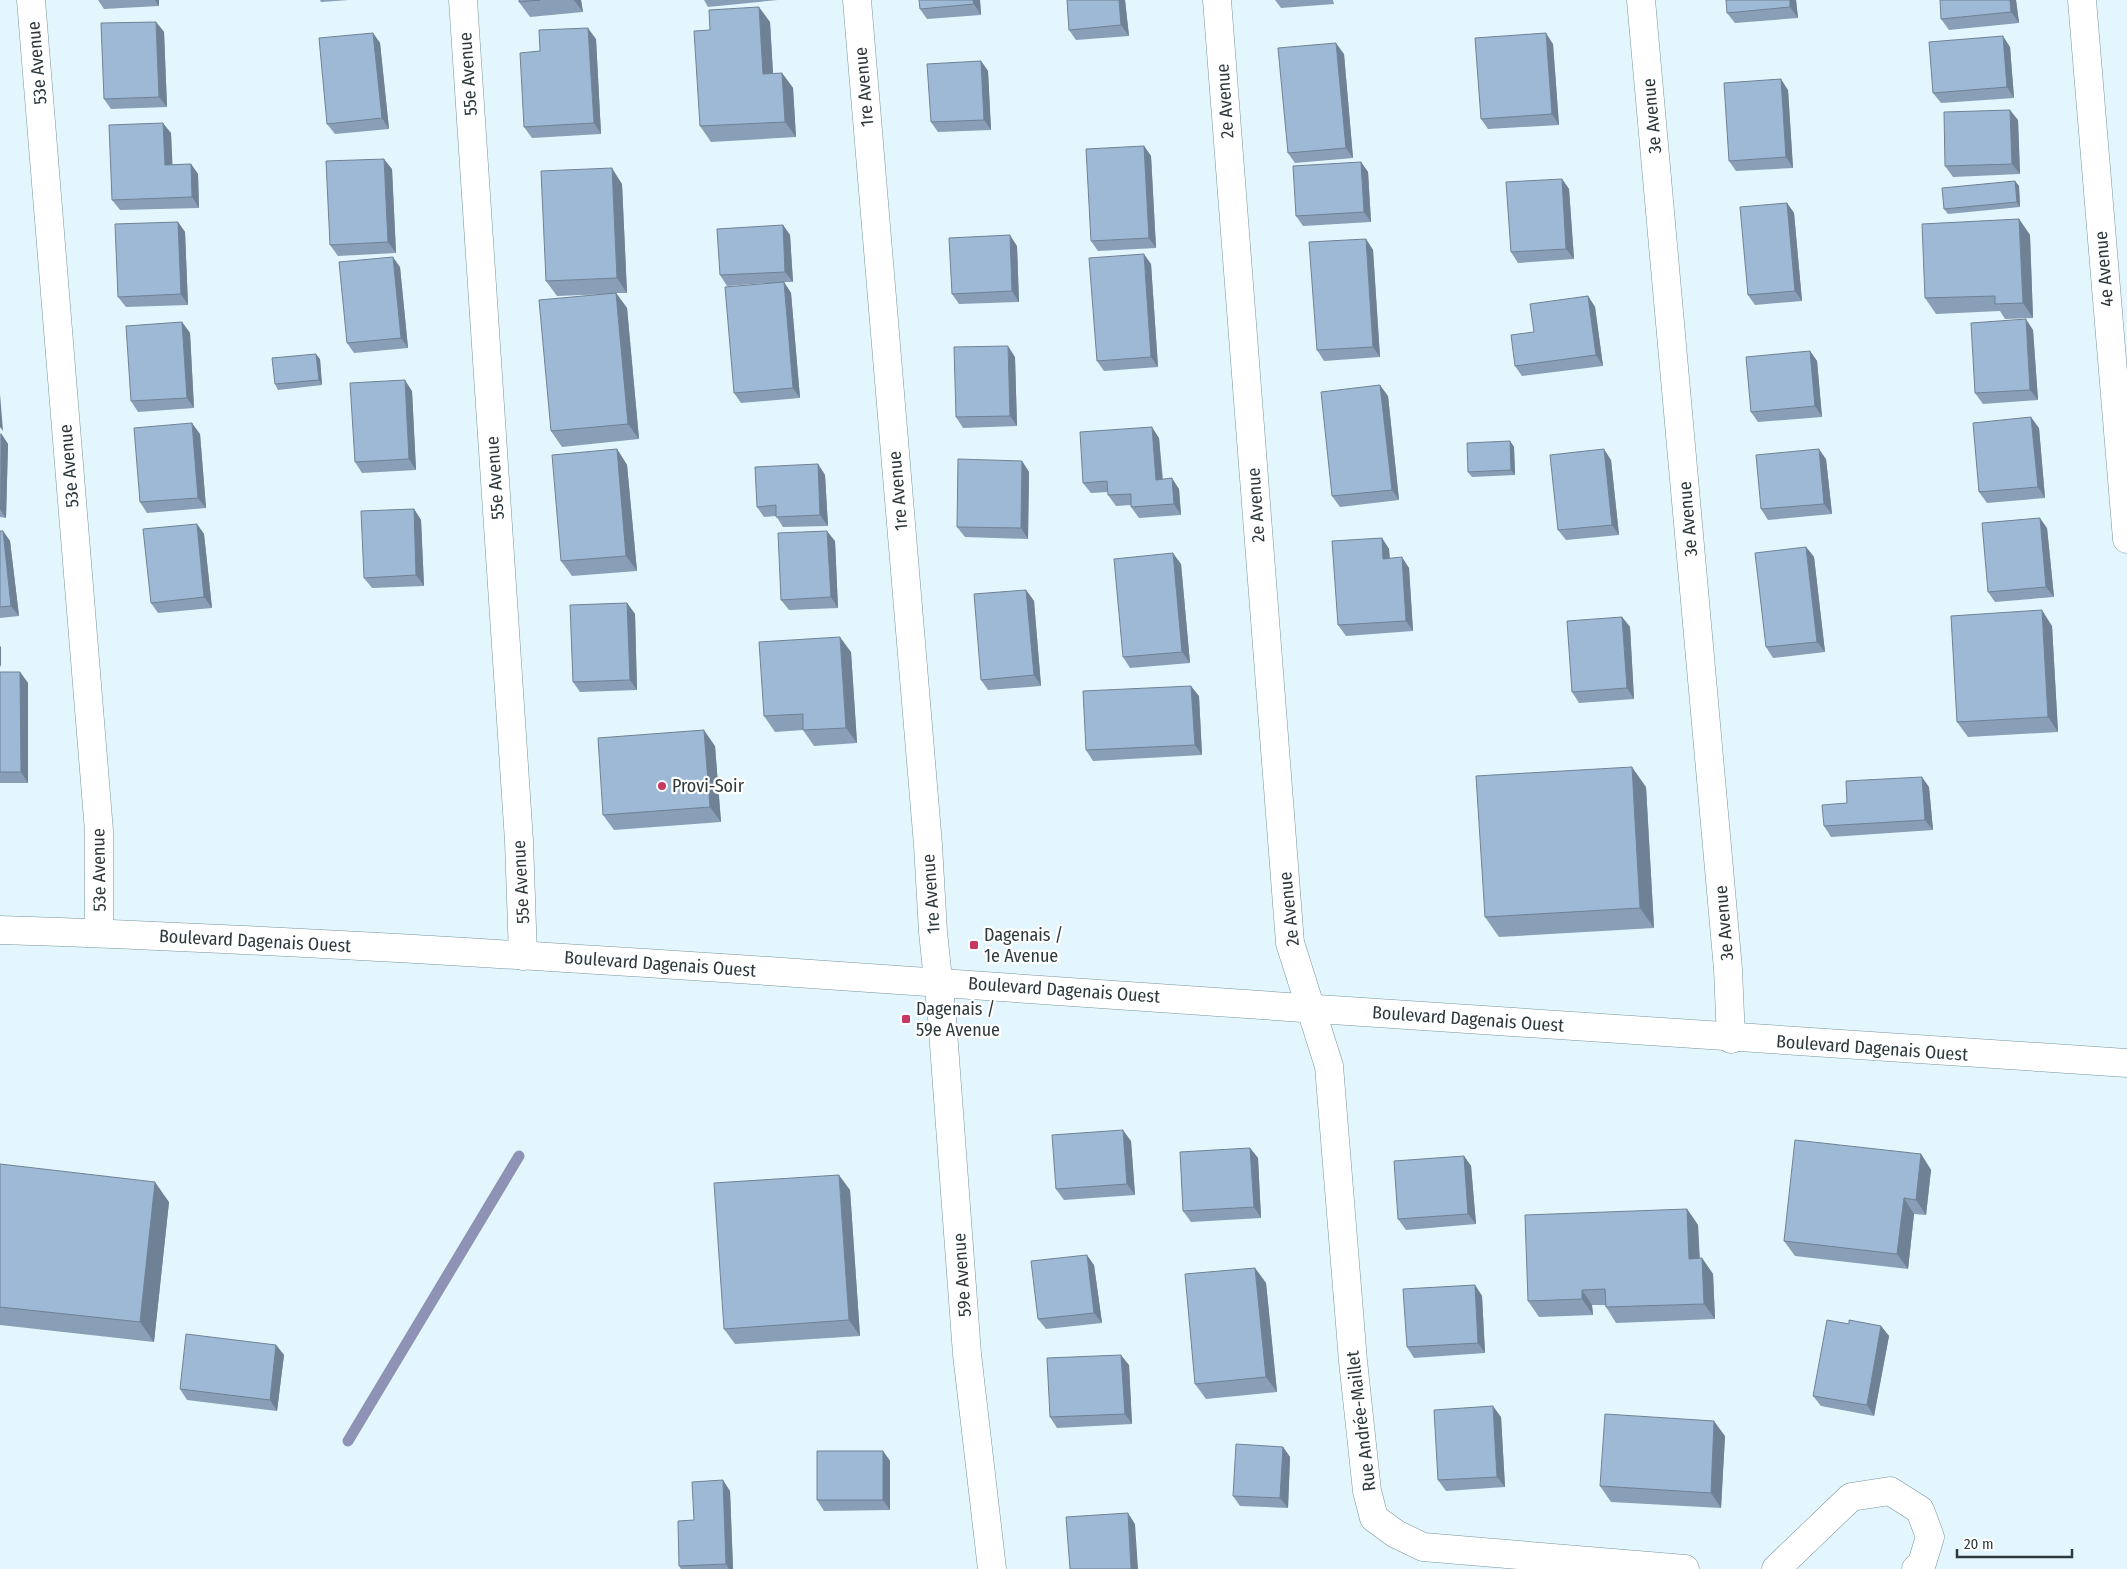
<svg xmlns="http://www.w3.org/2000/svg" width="2127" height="1569" viewBox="0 0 2127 1569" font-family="'Fira Sans Condensed',sans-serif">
<rect width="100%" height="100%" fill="#e4f6fd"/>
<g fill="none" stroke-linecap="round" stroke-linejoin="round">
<!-- stream -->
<path stroke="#8e92b4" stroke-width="11" d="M348 1441 519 1156"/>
<!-- minor casing -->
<g stroke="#77949e" stroke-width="29">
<path id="minor" d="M31 0 99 831V933
M463 0 519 841 523 956
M857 0 928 845 933 932 942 1018 967 1354 992 1569
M1217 0 1290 943 1329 1066 1353 1361 1367 1491 1374 1518 1396 1534 1423 1547 1685 1569
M1641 0 1728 969 1731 1039
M2082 0 2127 539
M1776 1569 1851 1497 1890 1491 1920 1510 1930 1537 1922 1563 1916 1569"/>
</g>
<!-- major casing -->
<g stroke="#77949e" stroke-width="29">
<path id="major" d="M0 930C246 938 492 953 738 969 1201 999 1664 1036 2127 1063"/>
</g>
<!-- minor -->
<use href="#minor" stroke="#fff" stroke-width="28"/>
<!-- major -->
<use href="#major" stroke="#fff" stroke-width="28"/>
</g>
<!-- wall -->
<path fill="#889fb7" d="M98 0H159V6L104 9Z
M320 0H349L321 2Z
M519 0H581L583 12 530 17 519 2Z
M704 0H778L708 7Z
M980 0 981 15 927 19 920 9Z
M1067 0H1125L1129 36 1076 40 1069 30Z
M1275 0H1333L1334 4 1281 8Z
M1726 0H1796L1798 18 1735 23 1727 13Z
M2016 0 2019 23 1949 30 1941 19Z
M156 22 164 32 167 107 111 109 104 99Z
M770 22 773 74 782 73 793 88 796 137 711 142 700 126 710 30Z
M373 33 380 43 389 129 335 134 327 124Z
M596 39 601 134 532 138 524 127 540 51Z
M1553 44 1559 125 1488 129 1481 119Z
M2010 47 2014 98 1941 103 1933 93Z
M1344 54 1353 158 1295 163 1288 153Z
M981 61 988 71 991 130 938 132 931 122Z
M1788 90 1793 168 1736 171 1729 161Z
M2018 120 2020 174 1953 177 1945 166Z
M171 133 172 165 191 164 198 174 199 208 120 210 112 200Z
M1144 146 1151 156 1156 248 1098 251 1091 241Z
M1361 162 1368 172 1371 222 1303 226 1296 216Z
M392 169 396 253 338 256 330 245Z
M1562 179 1569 189 1574 259 1518 263 1511 252Z
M2015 181 2019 186 2020 207 1948 214 1944 209Z
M622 184 627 293H616L627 308 639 439 562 447 551 431 609 294 557 296 546 281Z
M1787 203 1794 213 1802 301 1755 305 1748 295Z
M2019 219 2030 235 2033 318 2005 319 2000 311 1936 314 1925 298Z
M178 222 185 232 188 305 126 307 118 297Z
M783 225 790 235 793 282H784L791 293 800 398 741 403 734 393 766 283 727 286 720 275Z
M1366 239 1373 250 1380 357 1324 361 1317 350Z
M1017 246 1019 302 959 304 952 294Z
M1151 264 1158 367 1104 371 1097 361Z
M400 267 408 348 354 353 347 343Z
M1588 296 1595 307 1603 366 1522 376 1515 366 1534 332Z
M182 322 190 333 194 408 138 412 131 401Z
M2033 330 2038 400 1983 404 1975 393Z
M1810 351 1817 361 1822 417 1758 422 1751 412Z
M1015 357 1017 426 963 428 956 417Z
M320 359 322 385 278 390 275 384Z
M412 391 416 470 362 473 355 462Z
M1388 396 1399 500 1340 507 1332 496Z
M2039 428 2045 498 1987 503 1979 492Z
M0 433 8 444 6 518 0 517Z
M200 434 206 508 147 513 140 502Z
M1159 438 1163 479 1179 489 1181 515 1139 518 1131 507V505L1116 506 1108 495V492L1091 493 1083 483Z
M1510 441 1514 447 1515 475 1472 477 1468 472Z
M617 449 627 465 637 571 572 576 561 561Z
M1826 459 1832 514 1768 520 1761 509Z
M1611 460 1619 535 1566 540 1558 530Z
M1022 461 1029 472 1028 539 965 537 957 527Z
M818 464 825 475 828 526 783 527 776 516 764 517 757 507Z
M414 509 421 520 424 586 372 588 364 578Z
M197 524 204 534 212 608 158 613 151 603Z
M2047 528 2054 597 1995 602 1988 592Z
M0 531H3L10 541 19 616 0 618Z
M1382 538 1389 549 1390 558 1409 568 1413 631 1346 636 1338 625Z
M835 541 838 608 789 610 781 600Z
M1806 547 1814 557 1825 652 1773 658 1766 647Z
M1181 564 1190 663 1130 668 1123 657Z
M1026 590 1034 601 1041 686 988 690 981 680Z
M627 603 635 614 637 690 580 692 573 682Z
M1622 617 1630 627 1634 699 1579 703 1572 692Z
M2052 626 2058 732 1968 737 1957 722Z
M851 652 857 743 814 746 803 730 775 732 764 716Z
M0 672H20L28 683V783H0Z
M1199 696 1202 755 1093 761 1086 750Z
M715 746 721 822 614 830 603 815Z
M1646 787 1654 928 1499 937 1485 917Z
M1929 787 1933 830 1831 837 1824 826 1847 803Z
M1131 1141 1135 1195 1064 1200 1056 1189Z
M1250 1148 1258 1158 1261 1218 1191 1222 1183 1211Z
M1921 1154 1931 1170 1926 1215 1914 1214 1908 1269 1795 1256 1784 1241Z
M1464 1156 1471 1166 1476 1224 1406 1230 1398 1219Z
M0 1164 169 1202 154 1342 0 1325Z
M850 1190 860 1336 735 1344 724 1329Z
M1687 1209 1698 1225 1700 1259 1702 1258 1713 1274 1715 1319 1616 1323 1606 1307 1605 1305H1592L1593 1315 1539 1317 1528 1301Z
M1094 1265 1102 1323 1046 1329 1038 1319Z
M1255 1268 1266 1283 1277 1392 1206 1399 1195 1384Z
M1475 1285 1482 1296 1485 1353 1414 1358 1407 1347Z
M1849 1324 1881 1326 1889 1336 1874 1416 1821 1406 1813 1396Z
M276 1345 284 1355 277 1411 187 1400 180 1389Z
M1129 1365 1132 1424 1057 1428 1050 1417Z
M1501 1417 1505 1487 1446 1491 1438 1480Z
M1725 1436 1721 1508 1611 1502 1600 1486Z
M1283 1447 1290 1457 1288 1508 1240 1506 1233 1496Z
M883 1451 890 1461V1510L824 1511 817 1500Z
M730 1491 733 1569H681L679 1566 694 1520Z"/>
<!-- shaded-wall -->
<path fill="#6f8295" d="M155 0H159V6Z
M574 0H581L583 12Z
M973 0H980L981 15 974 4Z
M1119 0H1125L1129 36 1121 25Z
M1790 0H1796L1798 18 1790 7Z
M2010 0H2016L2019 23 2011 12Z
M759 7 770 22 774 90 763 74Z
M156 22 164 32 167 107 159 97Z
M588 28 596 39 601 134 594 123Z
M373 33 380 43 389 129 382 118Z
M1546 33 1553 44 1559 125 1552 114Z
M2003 36 2010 47 2014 98 2007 87Z
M1336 43 1344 54 1353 158 1346 148Z
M981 61 988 71 991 130 984 120Z
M782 73 793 88 796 137 785 122Z
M1781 79 1788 90 1793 168 1786 157Z
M2010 110 2018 120 2020 174 2012 164Z
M163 123 171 133 173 175 165 165Z
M1144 146 1151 156 1156 248 1149 238Z
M384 159 392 169 396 253 388 242Z
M1361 162 1368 172 1371 222 1364 212Z
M191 164 198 174 199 208 192 197Z
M612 168 622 184 627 293 617 278Z
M1562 179 1569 189 1574 259 1566 249Z
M2015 181 2019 186 2020 207 2017 202Z
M1787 203 1794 213 1802 301 1795 291Z
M2019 219 2030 235 2033 318 2023 303Z
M178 222 185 232 188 305 181 294Z
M783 225 790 235 793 282 785 272Z
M1010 235 1017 246 1019 302 1012 291Z
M1366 239 1373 250 1380 357 1373 347Z
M1144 254 1151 264 1158 367 1151 357Z
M393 257 400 267 408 348 401 338Z
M784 282 791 293 800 398 793 388Z
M616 293 627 308 639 439 628 424Z
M1588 296 1595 307 1603 366 1596 355Z
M2026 319 2033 330 2038 400 2030 390Z
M182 322 190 333 194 408 187 398Z
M1008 346 1015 357 1017 426 1010 416Z
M1810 351 1817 361 1822 417 1815 406Z
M316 354 320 359 322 385 319 380Z
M405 380 412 391 416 470 409 459Z
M1380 385 1388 396 1399 500 1392 490Z
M0 394 3 431 0 427Z
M2031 417 2039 428 2045 498 2038 487Z
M192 423 200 434 206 508 198 498Z
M1152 427 1159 438 1163 490 1156 480Z
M1 433 8 444 6 518 0 509Z
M1510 441 1514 447 1515 475 1511 470Z
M617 449 627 465 637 571 626 556Z
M1604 449 1611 460 1619 535 1612 525Z
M1819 449 1826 459 1832 514 1824 504Z
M1022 461 1029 472 1028 539 1021 528Z
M818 464 825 475 828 526 820 515Z
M1172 478 1179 489 1181 515 1174 504Z
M414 509 421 520 424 586 416 575Z
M2040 518 2047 528 2054 597 2046 587Z
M197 524 204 534 212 608 204 597Z
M3 531 10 541 19 616 11 606Z
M827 531 835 541 838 608 831 597Z
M1382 538 1389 549 1390 569 1383 559Z
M1806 547 1814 557 1825 652 1817 642Z
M1173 553 1181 564 1190 663 1182 652Z
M1402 557 1409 568 1413 631 1406 621Z
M1026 590 1034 601 1041 686 1034 675Z
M627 603 635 614 637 690 630 680Z
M2042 610 2052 626 2058 732 2048 717Z
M1622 617 1630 627 1634 699 1627 688Z
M840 637 851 652 857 743 846 728Z
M0 646 1 647V667L0 665Z
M20 672 28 683V783L21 772Z
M1191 686 1199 696 1202 755 1195 745Z
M704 730 715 746 721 822 710 807Z
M1632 767 1646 787 1654 928 1640 908Z
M1922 777 1929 787 1933 830 1925 820Z
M1123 1130 1131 1141 1135 1195 1127 1184Z
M1250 1148 1258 1158 1261 1218 1254 1207Z
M1921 1154 1931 1170 1926 1215 1916 1200Z
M1464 1156 1471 1166 1476 1224 1468 1214Z
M839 1175 850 1190 860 1336 849 1320Z
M155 1182 169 1202 154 1342 140 1322Z
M1904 1198 1914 1214 1908 1269 1897 1254Z
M1687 1209 1698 1225 1700 1274 1689 1259Z
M1087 1255 1094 1265 1102 1323 1094 1313Z
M1702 1258 1713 1274 1715 1319 1704 1304Z
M1255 1268 1266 1283 1277 1392 1266 1377Z
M1475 1285 1482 1296 1485 1353 1478 1343Z
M1582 1290 1592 1305 1593 1315 1582 1299Z
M1881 1326 1889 1336 1874 1416 1867 1405Z
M276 1345 284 1355 277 1411 270 1400Z
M1121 1355 1129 1365 1132 1424 1125 1414Z
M1493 1406 1501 1417 1505 1487 1497 1477Z
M1714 1421 1725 1436 1721 1508 1711 1493Z
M1283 1447 1290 1457 1288 1508 1280 1498Z
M883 1451 890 1461V1510L883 1500Z
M723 1480 730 1491 733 1569H729L726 1564Z
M1128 1513 1135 1524 1138 1569H1131Z"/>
<!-- building -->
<path fill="#9eb9d5" stroke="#6f8295" d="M519 0H540L519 2Z
M919 0H973L974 4 920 9Z
M1067 0H1119L1121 25 1069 30Z
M1726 0H1790V7L1727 13Z
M1940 0H2010L2011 12 1941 19Z
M759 7 763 74 782 73 785 122 700 126 694 31 710 30 709 10Z
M156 22 159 97 104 99 101 23Z
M588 28 594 123 524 127 520 53 540 51 539 30Z
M373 33 382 118 327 124 319 38Z
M1546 33 1552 114 1481 119 1475 38Z
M2003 36 2007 87 1933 93 1929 42Z
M1336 43 1346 148 1288 153 1278 48Z
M981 61 984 120 931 122 927 64Z
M1781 79 1786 157 1729 161 1724 83Z
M2010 110 2012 164 1945 166 1944 112Z
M163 123 165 165 191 164 192 197 112 200 109 125Z
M1144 146 1149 238 1091 241 1086 149Z
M384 159 388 242 330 245 326 161Z
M1361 162 1364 212 1296 216 1293 166Z
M612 168 617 278 546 281 541 171Z
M1562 179 1566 249 1511 252 1506 182Z
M2015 181 2017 202 1944 209 1942 188Z
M1787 203 1795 291 1748 295 1740 207Z
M2019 219 2023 303 1995 304V296L1925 298 1922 224Z
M178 222 181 294 118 297 115 224Z
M783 225 785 272 720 275 717 229Z
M1010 235 1012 291 952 294 949 238Z
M1366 239 1373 347 1317 350 1309 242Z
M1144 254 1151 357 1097 361 1089 258Z
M393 257 401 338 347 343 339 262Z
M784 282 793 388 734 393 725 287Z
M616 293 628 424 551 431 539 300Z
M1588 296 1596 355 1515 366 1511 335 1534 332 1530 304Z
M2026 319 2030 390 1975 393 1971 323Z
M182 322 187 398 131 401 126 326Z
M1008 346 1010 416 956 417 954 347Z
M1810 351 1815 406 1751 412 1746 357Z
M316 354 319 380 275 384 272 358Z
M405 380 409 459 355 462 350 383Z
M1380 385 1392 490 1332 496 1321 392Z
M2031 417 2038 487 1979 492 1973 423Z
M192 423 198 498 140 502 134 428Z
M1152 427 1156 480 1172 478 1174 504 1131 507V494L1108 495 1107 481 1083 483 1080 432Z
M1510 441 1511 470 1468 472 1467 443Z
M617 449 626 556 561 561 552 455Z
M1604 449 1612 525 1558 530 1550 455Z
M1819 449 1824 504 1761 509 1756 455Z
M958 459 1022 461 1021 528 957 527Z
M818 464 820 515 776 517V505L757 507 755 467Z
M414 509 416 575 364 578 361 511Z
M2040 518 2046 587 1988 592 1982 523Z
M197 524 204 597 151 603 143 529Z
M0 531H3L11 606 0 607Z
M827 531 831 597 781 600 778 533Z
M1382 538 1383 559 1402 557 1406 621 1338 625 1332 541Z
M1806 547 1817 642 1766 647 1755 553Z
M1173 553 1182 652 1123 657 1114 559Z
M1026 590 1034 675 981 680 974 594Z
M627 603 630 680 573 682 570 605Z
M2042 610 2048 717 1957 722 1951 616Z
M1622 617 1627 688 1572 692 1567 621Z
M840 637 846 728 803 730V714L764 716 759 642Z
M0 672H20L21 772H0Z
M1191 686 1195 745 1086 750 1083 691Z
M704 730 710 807 603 815 598 738Z
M1632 767 1640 908 1485 917 1476 776Z
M1922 777 1925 820 1824 826 1822 805 1847 803 1846 781Z
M1123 1130 1127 1184 1056 1189 1052 1135Z
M1795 1140 1921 1154 1916 1200 1904 1198 1897 1254 1784 1241Z
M1250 1148 1254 1207 1183 1211 1180 1152Z
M1464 1156 1468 1214 1398 1219 1394 1161Z
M0 1164 155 1182 140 1322 0 1307Z
M839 1175 849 1320 724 1329 714 1183Z
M1687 1209 1689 1259 1702 1258 1704 1304 1606 1307 1605 1289 1582 1290V1299L1528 1301 1525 1215Z
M1087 1255 1094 1313 1038 1319 1031 1261Z
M1255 1268 1266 1377 1195 1384 1185 1274Z
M1475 1285 1478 1343 1407 1347 1403 1289Z
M1827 1320 1849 1324V1320L1881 1326 1867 1405 1813 1396Z
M186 1334 276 1345 270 1400 180 1389Z
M1121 1355 1125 1414 1050 1417 1047 1358Z
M1493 1406 1497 1477 1438 1480 1434 1410Z
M1605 1414 1714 1421 1711 1493 1600 1486Z
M1236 1444 1283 1447 1280 1498 1233 1496Z
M817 1451H883V1500H817Z
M723 1480 726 1564 679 1566 678 1521 694 1520 692 1482Z
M1128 1513 1131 1569H1070L1066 1517Z"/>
<!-- markers -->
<g fill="#c73963" stroke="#fff" stroke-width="2">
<circle cx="662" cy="786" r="5"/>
<rect x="969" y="940" width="10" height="10" rx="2.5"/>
<rect x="901" y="1014" width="10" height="10" rx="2.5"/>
</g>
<g text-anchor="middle" stroke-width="4.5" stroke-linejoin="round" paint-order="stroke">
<!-- street labels -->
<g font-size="18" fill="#2d393d" stroke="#fff">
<text transform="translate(37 63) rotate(-95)" y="6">53e Avenue</text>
<text transform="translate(468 74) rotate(-94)" y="6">55e Avenue</text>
<text transform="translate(864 87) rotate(-95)" y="6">1re Avenue</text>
<text transform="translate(1225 101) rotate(-94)" y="6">2e Avenue</text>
<text transform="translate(1652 116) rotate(-95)" y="6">3e Avenue</text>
<text transform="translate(2104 269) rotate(-95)" y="6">4e Avenue</text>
<text transform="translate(69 466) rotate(-95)" y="6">53e Avenue</text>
<text transform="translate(495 478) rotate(-94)" y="6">55e Avenue</text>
<text transform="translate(898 491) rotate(-95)" y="6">1re Avenue</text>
<text transform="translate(1256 505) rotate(-94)" y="6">2e Avenue</text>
<text transform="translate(1688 519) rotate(-95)" y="6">3e Avenue</text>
<text transform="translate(99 870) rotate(-91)" y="6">53e Avenue</text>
<text transform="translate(521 882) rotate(-93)" y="6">55e Avenue</text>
<text transform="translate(931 894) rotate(-94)" y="6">1re Avenue</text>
<text transform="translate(1289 909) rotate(-96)" y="6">2e Avenue</text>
<text transform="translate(1724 923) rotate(-95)" y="6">3e Avenue</text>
<text transform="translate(255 941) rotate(3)" y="6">Boulevard Dagenais Ouest</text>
<text transform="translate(660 964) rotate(4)" y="6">Boulevard Dagenais Ouest</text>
<text transform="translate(1064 990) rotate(4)" y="6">Boulevard Dagenais Ouest</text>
<text transform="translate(1468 1019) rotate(4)" y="6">Boulevard Dagenais Ouest</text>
<text transform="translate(1872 1048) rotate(4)" y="6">Boulevard Dagenais Ouest</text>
<text transform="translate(962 1275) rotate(-94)" y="6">59e Avenue</text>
<text transform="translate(1361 1421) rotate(-97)" y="6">Rue Andrée-Maillet</text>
</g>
<!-- poi labels -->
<g font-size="18" fill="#2d393d" stroke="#fff" text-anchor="start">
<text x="672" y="792">Provi-Soir</text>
<text x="984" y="941">Dagenais /<tspan x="984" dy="21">1e Avenue</tspan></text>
<text x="916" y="1015">Dagenais /<tspan x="916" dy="21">59e Avenue</tspan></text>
</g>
</g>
<!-- scale -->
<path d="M1957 1549v8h115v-8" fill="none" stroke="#2d393d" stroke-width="2.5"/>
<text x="1964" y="1549" font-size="15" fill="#2d393d" stroke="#ffffff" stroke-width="4" paint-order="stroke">20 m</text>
</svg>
